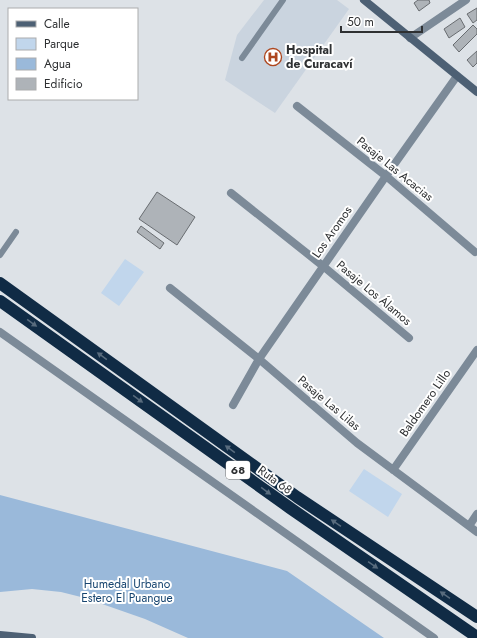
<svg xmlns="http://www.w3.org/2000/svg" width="477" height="638" viewBox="0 0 477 638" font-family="Jost,sans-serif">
<rect width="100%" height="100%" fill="#dde2e7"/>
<!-- built -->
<path fill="#cad4df" d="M264 0H337L349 9 275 113 225 80 237 35Z"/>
<!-- green -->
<path fill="#c1d6ec" d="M125 259 144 272 119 306 101 293Z
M364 469 402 494 388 517 349 491Z"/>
<!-- water -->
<path fill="#9ab9da" d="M0 495 287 571 384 638H188L145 619 85 598 61 592 32 589 0 592Z"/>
<!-- building -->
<path fill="#aeb3b8" stroke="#696d71" d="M418 0H429L430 3 419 11 414 3Z
M477 8V20L473 23 467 14Z
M460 18 465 27 449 38 444 29Z
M473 25 477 29V34L459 52 453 45Z
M477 51V63L473 67 467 60Z
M157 192 195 217 177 245 139 219Z
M141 226 164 243 160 249 137 232Z"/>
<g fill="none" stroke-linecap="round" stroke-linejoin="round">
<!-- lane -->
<path stroke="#7c8a98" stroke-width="6" d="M242 58 283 0
M0 255 16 232"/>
<!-- street -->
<path stroke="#7c8a98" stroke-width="8" d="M410 38 466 0
M297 106 386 176 475 252
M231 193 323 266 409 338
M170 288 259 359 357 443 477 532
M0 332 434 638
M233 405 259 359 386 176 457 76
M393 470 477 350
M469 526 477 514"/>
<!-- secondary -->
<path stroke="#4d6074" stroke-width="8" d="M364 0 477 92
M0 635 32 638"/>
<!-- highway -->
<path stroke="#102b45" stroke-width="12" d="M0 283 297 497 477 617
M0 301 290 508 477 637"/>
</g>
<!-- one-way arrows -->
<defs><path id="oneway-solid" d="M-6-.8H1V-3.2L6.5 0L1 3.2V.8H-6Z"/></defs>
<g fill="#586b7d">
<use href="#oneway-solid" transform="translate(32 323) rotate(36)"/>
<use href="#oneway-solid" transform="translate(102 356) rotate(-144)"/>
<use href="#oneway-solid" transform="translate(138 399) rotate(36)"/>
<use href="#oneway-solid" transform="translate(230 449) rotate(-144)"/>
<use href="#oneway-solid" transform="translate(266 491) rotate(36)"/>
<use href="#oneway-solid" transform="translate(336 523) rotate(-146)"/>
<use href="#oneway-solid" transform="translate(373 565) rotate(35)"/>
<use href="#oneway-solid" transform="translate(445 595) rotate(-146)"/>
</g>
<!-- icons -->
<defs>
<g id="hospital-ring" transform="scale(0.9)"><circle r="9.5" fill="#fff" stroke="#ae471f" stroke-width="1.5"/><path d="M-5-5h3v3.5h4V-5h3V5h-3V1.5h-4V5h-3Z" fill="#ae471f"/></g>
</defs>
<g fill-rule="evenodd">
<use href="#hospital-ring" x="273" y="57"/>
</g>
<g text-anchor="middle" stroke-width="4" stroke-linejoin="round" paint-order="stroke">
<!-- shield labels -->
<rect fill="#fff" stroke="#6d6e70" stroke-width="1" x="226" y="461" width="24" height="18" rx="3"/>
<g font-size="11" font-weight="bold" fill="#2e3032">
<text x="238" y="474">68</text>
</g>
<!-- poi labels -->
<g font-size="12" font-weight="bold" fill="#2e3032" stroke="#fff" text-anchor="start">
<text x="286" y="54">Hospital<tspan x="286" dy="14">de Curacaví</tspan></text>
</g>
<!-- street labels -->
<g font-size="12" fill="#2e3032" stroke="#fff">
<text transform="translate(395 169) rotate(39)" y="4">Pasaje Las Acacias</text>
<text transform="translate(332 232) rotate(-55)" y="4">Los Aromos</text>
<text transform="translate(374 293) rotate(40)" y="4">Pasaje Los Álamos</text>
<text transform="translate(329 403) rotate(40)" y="4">Pasaje Las Lilas</text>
<text transform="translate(425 403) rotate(-55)" y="4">Baldomero Lillo</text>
<text transform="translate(275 480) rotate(36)" y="4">Ruta 68</text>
</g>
<!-- park labels -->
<g font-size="12" fill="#174570" stroke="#fff">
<text x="127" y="588">Humedal Urbano<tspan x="127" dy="14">Estero El Puangue</tspan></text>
</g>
</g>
<!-- legend -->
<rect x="8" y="8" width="130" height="92" fill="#ffffff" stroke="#abacad"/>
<rect x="16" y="21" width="20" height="6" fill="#4d6074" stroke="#abacad"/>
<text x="44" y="28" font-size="12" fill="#2e3032">Calle</text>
<rect x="16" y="38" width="20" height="12" fill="#c1d6ec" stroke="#abacad"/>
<text x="44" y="48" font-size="12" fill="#2e3032">Parque</text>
<rect x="16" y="58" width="20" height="12" fill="#9ab9da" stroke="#abacad"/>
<text x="44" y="68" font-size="12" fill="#2e3032">Agua</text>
<rect x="16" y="78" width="20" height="12" fill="#aeb3b8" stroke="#abacad"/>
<text x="44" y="88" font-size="12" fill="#2e3032">Edificio</text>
<!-- scale -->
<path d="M341 26v6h81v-6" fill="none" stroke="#2e3032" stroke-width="2"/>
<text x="347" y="26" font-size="12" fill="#2e3032" stroke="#ffffff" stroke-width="3" paint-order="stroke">50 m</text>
</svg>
